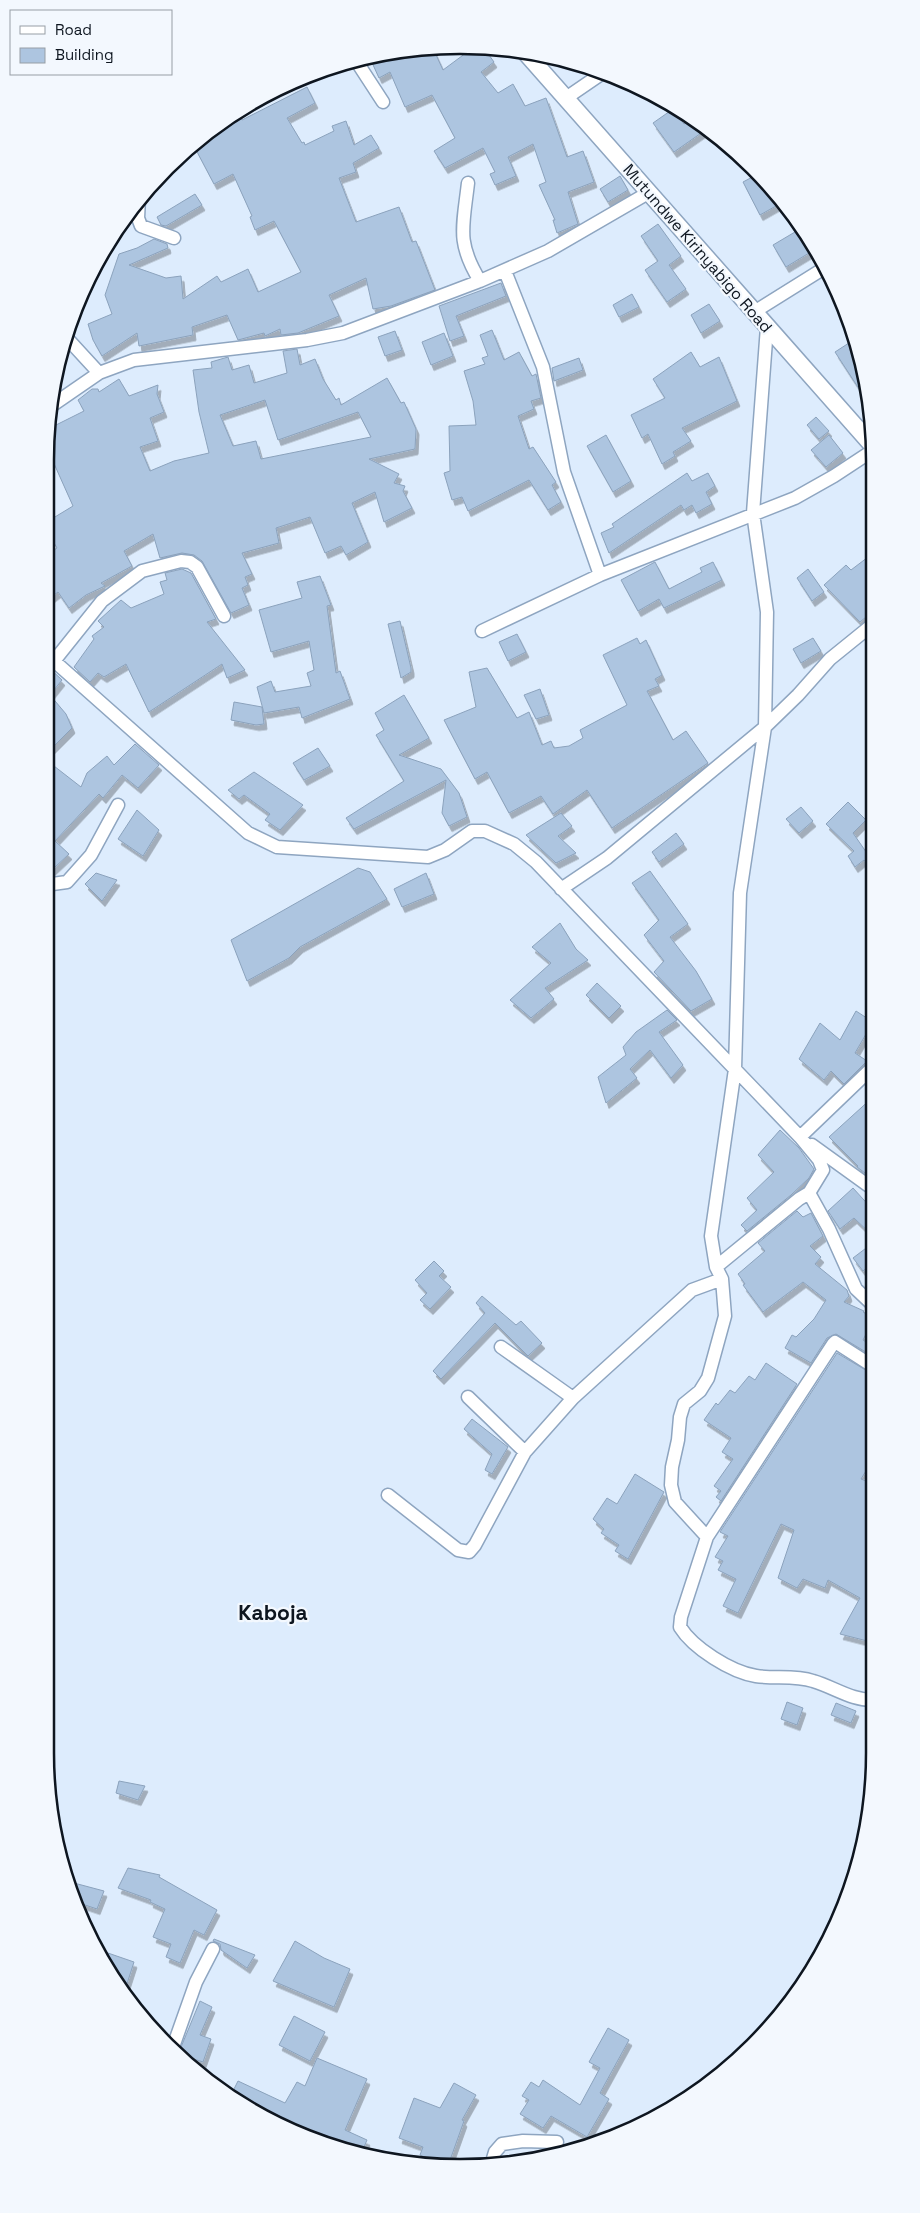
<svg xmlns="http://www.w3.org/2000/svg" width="920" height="2213" viewBox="0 0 920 2213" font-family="'Space Grotesk',sans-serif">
<defs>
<filter id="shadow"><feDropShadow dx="3" dy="5.5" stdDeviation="0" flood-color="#0004"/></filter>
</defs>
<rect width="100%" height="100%" fill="#ddecfd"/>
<!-- building -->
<path fill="#adc5e0" stroke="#8ba2bc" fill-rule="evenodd" filter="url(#shadow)" d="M432 46 443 70 474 47 484 48 494 62 481 72 498 93 513 84 525 106 546 98 567 157 583 151 594 182 568 192 578 224 557 233 553 220H555L539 185 546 182 533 144 508 157 516 176 495 185 490 174 495 172 483 148 445 168 434 151 455 138 432 95 405 107 390 72 379 78 369 56Z
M307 87 315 103 287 118 302 143 304 142 305 145 334 131 332 126 346 121 354 145 371 135 379 148 353 163 356 172 339 178 356 222 399 207 412 242 416 241 435 290 391 306 373 309 366 278 329 295 339 316 298 333 281 335 280 329 265 336 264 333 238 340 227 315 192 327 193 335 139 346 137 333 102 356 93 340 88 324 112 314 105 295 119 254 137 248 154 239 167 244 168 248 129 265 166 278 181 276 183 299 217 276 221 282 248 269 258 292 301 272 274 221 255 230 250 217 252 216 233 174 214 184 195 148 212 139 208 131 238 112 242 120Z
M673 109 684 124 694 118 707 129 674 152 653 123Z
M758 174 772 187 783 202 760 215 743 182Z
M620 176 628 190 608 202 600 189Z
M195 194 202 205 166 226 161 225 157 217Z
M658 224 681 256 669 265 686 289 667 302 645 270 658 261 641 236Z
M800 229 814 250 786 267 773 245Z
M501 283 506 296 456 316 464 336 450 341 439 306Z
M632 294 639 307 619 317 613 305Z
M709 304 720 321 701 333 691 315Z
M492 330 504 360 519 352 532 376 536 374 541 398 531 401 534 409 518 416 529 449 533 447 556 482 552 485 561 502 548 510 529 480 468 511 462 497 452 500 444 473 450 471 449 426 476 425 473 401 464 371 485 364 482 358 488 356 480 335Z
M395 331 402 350 385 356 378 337Z
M444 333 453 356 431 365 422 342Z
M852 341 869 396 865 398 835 352Z
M297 349 300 365 315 359 323 379 336 400 339 398 341 405 387 378 401 403 404 402 416 429 415 449 369 459 399 474 394 483 405 486 403 491 412 508 384 522 375 492 352 503 368 542 346 555 341 546 325 553 310 517 276 528 279 543 242 553 252 574 245 577 248 585 242 588 249 605 231 613 202 561 194 555 182 553 160 558 153 534 124 551 132 566 101 583 105 586 86 595 69 608 58 592 45 602V556L57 548 45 527V523L73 506 47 448 50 428 84 411 78 400 92 389H98L99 392 119 379 129 396 158 385 157 394 164 412 150 418 158 441 140 447 150 471 174 461 209 453 199 412 193 370 212 368 211 362 228 357 232 370 249 365 254 383 287 373 283 351ZM265 400 278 440 358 412 371 437 261 459 256 441 233 446 220 415Z
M691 352 700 367 719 357 737 401 682 428 691 441 673 452 675 456 662 464 648 434 642 438 631 415 665 398 653 379Z
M579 358 583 370 554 381 552 368Z
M816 417 829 431 819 439 807 425Z
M606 435 631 481 613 492 587 446Z
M829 435 843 453 826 467 811 450Z
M687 473 692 481 708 473 715 486 706 492 712 504 696 513 692 505 684 510 681 505 609 553 601 533 614 527 612 524Z
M872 554V612L860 622 824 585 846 565 851 570Z
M655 562 669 589 702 572 700 568 713 562 722 580 664 608 659 599 638 611 621 580Z
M182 569 191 573 216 619 207 622 245 670 227 678 222 664 149 712 126 664 104 677 98 673 90 682 74 667 94 639 92 636 104 627 98 621 121 600 131 608 164 594 160 582 167 580 165 573Z
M808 569 824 592 812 601 797 578Z
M320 576 331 605 327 606 336 673 340 671 350 699 302 718 299 707 264 713 257 687 271 681 275 692 311 686 307 673 314 670 309 641 271 652 259 610 302 598 297 582Z
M400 621 411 668V672L401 678 388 624Z
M517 634 526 652 508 661 499 642Z
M637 638 640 644 646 640 662 675 655 679 659 686 647 691 673 740 686 731 708 763 612 828 587 790 553 814 541 796 509 813 487 772 475 779 444 720 476 707 469 672 487 668 517 718 529 712 542 745 551 741 554 748 569 746 583 738 580 730 627 705 603 655Z
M813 638 821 651 801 663 793 649Z
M45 664 62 680 50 695 66 714 72 728 45 755Z
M540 689 549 715 536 719 524 695Z
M404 695 429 738 399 755 441 769 459 793 467 817 449 826 442 813 446 780 354 829 346 818 404 781 376 735 384 730 375 713Z
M234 702 262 707 264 724 256 725 231 720Z
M135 744 159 765 138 788 122 775 103 798 99 794 55 841 69 854 52 870 45 860V759L81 787 87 773 107 756 114 765Z
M318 748 330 766 304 780 293 763Z
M254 772 303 805 280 830 265 820 270 814 244 795 239 799 228 790Z
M848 802 866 820 853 833 871 859 866 863 864 860 855 867 848 856 854 851 826 824Z
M801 807 813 821 799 833 786 819Z
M137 810 159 830 143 856 118 839Z
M561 813 572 826 558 836 576 853 556 863 526 835Z
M676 833 684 844 659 862 652 852Z
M358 868 370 872 387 899 300 947 289 958 247 981 231 940Z
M650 871 688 924 670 937 696 971 712 999 691 1011 654 972 664 961 644 935 659 920 632 883Z
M96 873 117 880 102 901 85 884Z
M426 873 434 894 402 907 394 889Z
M560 923 576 949 588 960 545 988 554 999 531 1018 510 1000 551 963 532 947Z
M597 983 621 1006 609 1018 586 995Z
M667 1010 677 1020 659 1032 683 1065 671 1078 650 1050 630 1069 637 1078 606 1103 598 1077 626 1055 623 1047 636 1032Z
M856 1011 873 1022 855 1053 867 1061 844 1084 831 1071 824 1080 799 1059 820 1023 840 1040Z
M873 1097V1179L857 1167 858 1166 829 1137Z
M780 1130 799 1148 814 1169 809 1178 791 1195 747 1231 741 1225 757 1210 747 1198 774 1172 758 1155Z
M853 1188 874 1211V1237L854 1218 840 1229 828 1211Z
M797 1211 803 1217 811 1213 823 1236 810 1246 821 1257 815 1264 847 1290 849 1296 844 1302 864 1311 863 1312 874 1318 863 1340 871 1345 869 1348 874 1351V1357L836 1334 827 1338 811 1363 785 1348 792 1335 796 1337 814 1319 826 1300 803 1282 763 1312 743 1285 745 1284 738 1274 765 1251 758 1243Z
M874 1242V1262L863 1271 853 1258Z
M434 1261 444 1271 439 1276 451 1287 430 1309 420 1300 427 1293 415 1280Z
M482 1296 516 1325 521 1321 542 1343 528 1356 495 1323 441 1379 433 1371 485 1313 476 1303Z
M837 1353 874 1375V1458L861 1479 874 1484 875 1643 840 1634 860 1598 828 1580 825 1588 803 1579 797 1588 778 1578 794 1530 781 1524 738 1613 723 1606 736 1579 718 1570 723 1561 715 1557 728 1536 720 1532Z
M766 1363 797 1384 721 1501 716 1497 721 1491 714 1486 733 1459 722 1452 731 1438 704 1420 716 1403 718 1405 730 1390 735 1393 749 1376 755 1380Z
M472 1419 508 1447 492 1474 485 1470 492 1454 464 1429Z
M635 1474 664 1492 628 1559 615 1551 619 1545 601 1533 604 1529 593 1519 607 1498 617 1504Z
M787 1702 803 1708 797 1725 781 1719Z
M836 1703 856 1711 851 1723 831 1715Z
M119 1781 145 1786 138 1800 116 1793Z
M128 1868 160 1875 159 1877 217 1910 204 1935 194 1930 180 1963 166 1957 171 1944 153 1937 165 1909 150 1902 151 1900 118 1888Z
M74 1883 104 1891 97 1909 73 1901 70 1894Z
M214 1939 255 1955 247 1968 221 1950 220 1944 213 1941Z
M295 1941 324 1958 350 1969 334 2007 273 1981Z
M105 1952 134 1962 124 1993 102 1962Z
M200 2001 212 2007 200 2035 211 2039 203 2062 184 2056 179 2052Z
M294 2016 325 2032 310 2061 279 2045Z
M608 2028 629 2040 600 2093 609 2099 587 2137 551 2116 543 2128 520 2114 529 2100 522 2096 531 2082 539 2087 543 2080 580 2105 600 2068 589 2062Z
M317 2058 367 2079 345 2130 367 2140 361 2154 327 2146 253 2113 231 2095 238 2081 285 2103 297 2082 305 2086Z
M454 2083 476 2095 462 2120 464 2121 449 2163H439L420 2155 423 2147 399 2138 414 2098 440 2108Z"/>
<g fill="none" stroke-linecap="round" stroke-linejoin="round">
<!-- minor casing -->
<g stroke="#8ea5c0" stroke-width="15">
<path id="minor" d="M355 59 383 102
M566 98 604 72
M468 183C463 227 456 242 480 281
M139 198 138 218 141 226 174 238
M505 271 543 367 564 472 600 575
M754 312 826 267
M65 336 99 373
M54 404 99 373 134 360 307 340 343 333 480 281 548 251 648 193
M482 631 600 575 795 498 834 476 872 451
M45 653 248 833 277 847 428 857 445 850 472 831H485L514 844 536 862 800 1137 819 1160 823 1170 809 1193 799 1199 716 1267
M54 661 102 601 142 571 181 561 190 562 197 567 224 616
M45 885 67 882 91 855 118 805
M561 889 607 858 765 727 767 612 753 513 767 327
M800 1137 873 1067
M812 1145 873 1189
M809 1193 829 1229 856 1289 874 1306
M501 1347 573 1398
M874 1367 835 1342 833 1344 707 1537 681 1617 680 1627C693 1648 731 1672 756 1676 774 1679 795 1675 813 1681 834 1687 852 1701 875 1700
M468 1397 525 1452
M874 1476V1475
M388 1495 458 1550 469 1552 475 1545 525 1452 573 1398 692 1290 722 1279
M707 1537 675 1502 671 1485 672 1467 678 1440 680 1417 684 1404 700 1391 708 1378 725 1316 722 1279 716 1267 711 1236 735 1069 740 893 765 727 798 695 830 659 872 625
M173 2047 196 1982 213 1949
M492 2162 495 2152 502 2144 523 2141 557 2142"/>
</g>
<!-- tertiary casing -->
<g stroke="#8ea5c0" stroke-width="19">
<path id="tertiary" d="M524 51 872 445"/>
</g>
<!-- minor -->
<use href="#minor" stroke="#fff" stroke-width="12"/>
<!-- tertiary -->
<use href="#tertiary" stroke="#fff" stroke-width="16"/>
</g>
<g text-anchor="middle" stroke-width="4.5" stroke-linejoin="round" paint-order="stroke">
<!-- street labels -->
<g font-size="16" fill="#0e1620" stroke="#f3f8fe">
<text transform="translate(698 248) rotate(49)" y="6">Mutundwe Kirinyabigo Road</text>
</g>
<!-- district labels -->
<g font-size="21" font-weight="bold" fill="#0e1620" stroke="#f3f8fe">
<text x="273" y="1620">Kaboja</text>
</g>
</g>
<!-- crop -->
<path d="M0 0H920V2213H0ZM460 54H460A406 406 0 0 1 866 460V1753A406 406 0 0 1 460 2159H460A406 406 0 0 1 54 1753V460A406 406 0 0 1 460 54Z" fill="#f3f8fe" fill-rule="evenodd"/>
<path fill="none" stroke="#0e1620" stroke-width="2.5" d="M460 54H460A406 406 0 0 1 866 460V1753A406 406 0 0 1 460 2159H460A406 406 0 0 1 54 1753V460A406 406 0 0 1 460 54Z"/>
<!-- legend -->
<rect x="10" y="10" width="162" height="65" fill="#f3f8fe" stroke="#979ea5"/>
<rect x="20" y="26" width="25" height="8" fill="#ffffff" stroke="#979ea5"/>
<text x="55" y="35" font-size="15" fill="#0e1620">Road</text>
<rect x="20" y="48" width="25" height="15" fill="#adc5e0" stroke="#979ea5"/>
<text x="55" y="60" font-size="15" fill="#0e1620">Building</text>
</svg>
